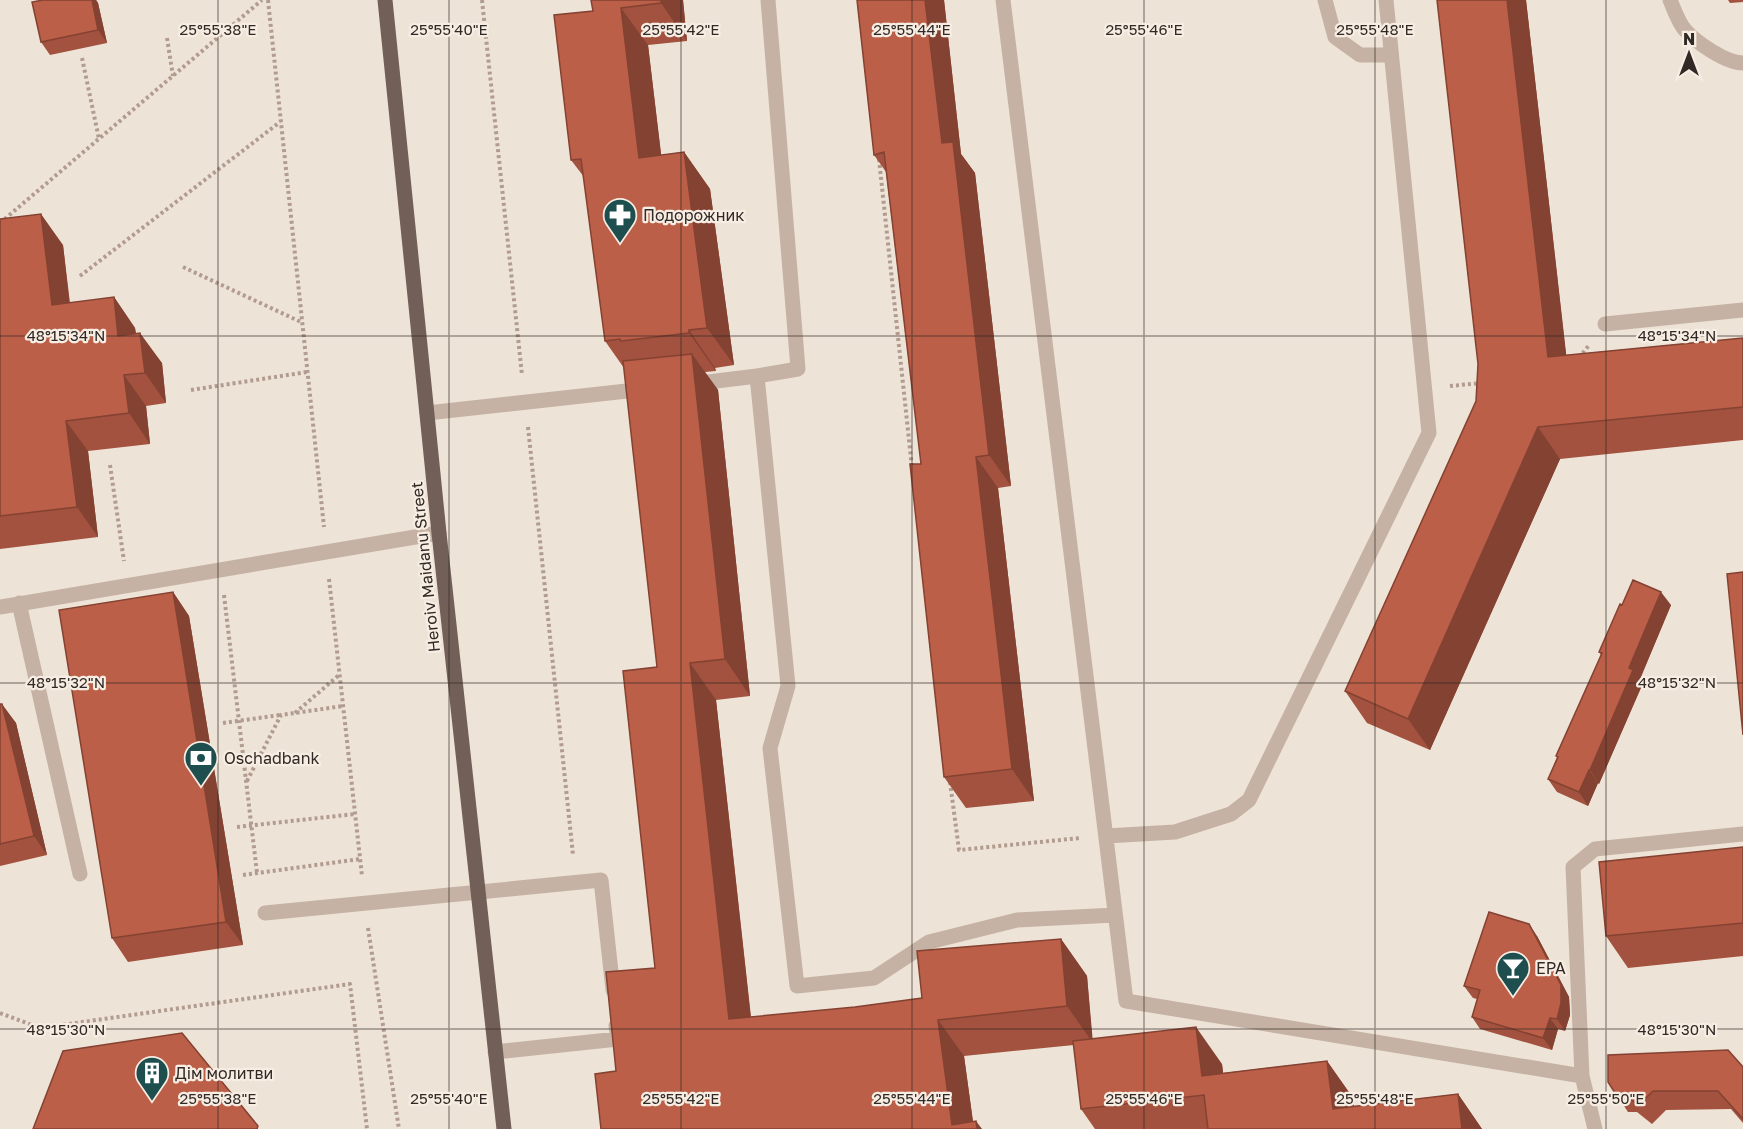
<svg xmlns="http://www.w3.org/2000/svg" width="1743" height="1129" viewBox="0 0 1743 1129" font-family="'Golos Text',sans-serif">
<rect width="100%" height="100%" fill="#eee3d7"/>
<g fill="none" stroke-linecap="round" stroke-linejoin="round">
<!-- path -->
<path stroke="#b19c8f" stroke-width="4" stroke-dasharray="3 3" stroke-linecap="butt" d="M268 0 324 527
M482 0 522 375
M167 38 173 76
M82 58 99 139
M879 159 912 468
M0 223 262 0
M183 267 301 322
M80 276 280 122
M1579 358 1589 345
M1450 386 1481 383
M191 390 307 372
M528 427 573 855
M110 465 124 561
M329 579 362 876
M224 595 257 873
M295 713 339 675
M223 723 280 715
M247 781 281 715 343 706
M950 782 959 850 1080 838
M237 827 355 814
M243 875 360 859
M368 928 399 1129
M0 1013 40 1028 350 984 367 1129"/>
<!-- minor -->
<path stroke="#c5b2a5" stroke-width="15" d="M1003 0 1126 1001 1582 1076
M1325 0 1335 37 1360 55H1391
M1670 0C1674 9 1678 22 1685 30 1697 43 1726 63 1743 63
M1605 324 1743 310
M757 376 788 686 770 748 797 986 874 978 929 942 1017 920 1115 915
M692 384 757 376 798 369 768 0
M427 413 645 389
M19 603 80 874
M0 607 439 533
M1106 836 1175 832 1231 814 1249 800 1429 433 1386 0
M265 913 601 880 613 990
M495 1052 618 1039 616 1026
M1595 1129 1582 1076 1573 867 1595 849 1743 834"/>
<!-- major -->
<path stroke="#725f57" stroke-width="15" d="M385 0 439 533 504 1129"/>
</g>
<!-- wall -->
<path fill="#a2523e" d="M43 0H96L98 3 107 43 50 55 41 42Z
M683 0 687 41 648 45 661 155 684 152 710 189 734 365 715 368 716 371 705 372 718 390 750 696 716 700 751 1017 855 1007 922 998 1061 939 1087 976 1092 1038 1222 1064 1223 1073 1327 1061 1353 1098 1354 1106 1458 1094 1482 1129H1095L1081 1109 1074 1045 964 1056 973 1122 982 1129 616 1071 655 968 657 667 624 368 605 341 584 177 571 160 593 11Z
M857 0H944L961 154 975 173 1011 486 998 488 1034 801 966 808 944 777 921 464 886 172 874 155Z
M1437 0H1526L1566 355 1743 338V440L1560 459 1430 750 1367 723 1345 691 1476 401 1478 364Z
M1728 0H1743V2L1730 3Z
M0 219 63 245 70 303 114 297 135 328 136 333 162 363 166 403 146 406 150 444 88 451 98 537 0 549Z
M173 592 189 616 243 945 128 962 112 938Z
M1622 605H1671L1640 679 1643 683 1599 784 1598 783 1588 806 1557 792 1548 779 1557 757 1556 756 1601 655 1599 652Z
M0 704 16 723 47 855 0 866Z
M1743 847V956L1628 968 1606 936Z
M1537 936 1569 997 1570 1015 1565 1031 1558 1029 1552 1050 1480 1029 1472 1017 1477 999 1473 998 1464 986Z
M1743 1067V1123L1731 1109 1666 1110 1652 1124 1637 1112H1628L1608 1082Z"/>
<!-- shaded-wall -->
<path fill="#844232" d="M92 0H96L98 3 107 43 98 30Z
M661 0H683L687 41 661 3Z
M925 0H944L961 154 975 173 1011 486 989 455 942 143Z
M1507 0H1526L1570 388 1548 357Z
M621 8 648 45 666 195 639 158Z
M684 152 710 189 734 365 707 328Z
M41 214 63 245 73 335 52 305Z
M114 297 135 328 140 366 118 336Z
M689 330 715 368 716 371 689 333Z
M140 333 162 363 166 403 145 373Z
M692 354 718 390 750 696 725 659Z
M124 375 146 406 150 444 129 413Z
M66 421 88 451 98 537 77 507Z
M1538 427 1560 459 1430 750 1408 719Z
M976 457 998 488 1034 801 1012 769Z
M173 592 189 616 243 945 226 922Z
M1661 592 1671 605 1640 679 1643 683 1599 784 1590 770 1629 668Z
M690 663 716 700 755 1056 729 1019Z
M2 704 16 723 47 855 34 836Z
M1589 770 1598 783 1588 806 1579 792Z
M1529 924 1537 936 1569 997 1570 1015 1565 1031 1557 1019Z
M1061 939 1087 976 1093 1043 1067 1006Z
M1550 1018 1558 1029 1552 1050 1543 1038Z
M938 1020 964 1056 974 1129 952 1125Z
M1196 1027 1222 1064 1228 1112 1202 1076Z
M1327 1061 1353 1098 1356 1129 1333 1109Z
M1458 1094 1482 1129H1462Z
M976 1121 982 1129H977Z"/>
<!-- building -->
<path fill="#bc5f48" stroke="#844232" stroke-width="1.5" d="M43 0H92L98 30 41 42 32 2Z
M591 0H661V3L621 8 639 158 684 152 707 328 689 330V333L621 341 620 339 605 341 581 159 571 160 554 15 593 11Z
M857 0H925L942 143 953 142 989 455 976 457 1012 769 944 777 910 464H921L884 152 874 155Z
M1437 0H1507L1548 357 1743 338V407L1538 427 1408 719 1345 691 1476 401 1478 364Z
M41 214 52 305 114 297 118 336 140 333 145 373 124 375 129 413 66 421 77 507 0 516V219Z
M692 354 725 659 690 663 729 1019 855 1007 922 998 917 951 1061 939 1067 1006 938 1020 952 1125 976 1121 977 1129H601L595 1074 616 1071 606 972 655 968 623 671 657 667 623 361Z
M1743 572V735L1727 574Z
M1633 580 1661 592 1629 668 1633 670 1590 770H1589L1579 792 1548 779 1558 757 1556 756 1602 653 1599 652 1620 604 1622 605Z
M173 592 226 922 112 938 59 610Z
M0 704H2L34 836 0 844Z
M1743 847V923L1606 936 1599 862Z
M1489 912 1529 924 1561 985V1003L1557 1019 1550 1018 1543 1038 1472 1017 1480 990 1464 986Z
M1196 1027 1202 1076 1327 1061 1333 1109 1458 1094 1462 1129H1208L1204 1095 1081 1109 1073 1041Z
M182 1033 258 1126 257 1129H33L63 1051Z
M1728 1050 1743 1067V1119L1718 1091H1653L1639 1105 1623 1094 1615 1093 1608 1082V1055Z"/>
<!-- ticks -->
<path fill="none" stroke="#312925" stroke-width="1.5" stroke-opacity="0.45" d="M218 0V1129M449 0V1129M681 0V1129M912 0V1129M1144 0V1129M1375 0V1129M1606 0V1129M0 336H1743M0 683H1743M0 1029H1743"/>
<!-- icons -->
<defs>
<g id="pharmacy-pin" transform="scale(1.725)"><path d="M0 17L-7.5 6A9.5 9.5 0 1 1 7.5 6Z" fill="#1f4e4f" stroke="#f7ede3"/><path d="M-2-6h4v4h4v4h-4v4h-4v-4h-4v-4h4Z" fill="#fff"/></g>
<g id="bank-pin" transform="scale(1.725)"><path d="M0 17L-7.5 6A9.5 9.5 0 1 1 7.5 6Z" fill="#1f4e4f" stroke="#f7ede3"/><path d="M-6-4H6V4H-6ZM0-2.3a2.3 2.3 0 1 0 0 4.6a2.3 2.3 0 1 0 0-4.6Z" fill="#fff"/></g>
<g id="bar-pin" transform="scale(1.725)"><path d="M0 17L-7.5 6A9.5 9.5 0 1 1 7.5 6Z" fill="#1f4e4f" stroke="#f7ede3"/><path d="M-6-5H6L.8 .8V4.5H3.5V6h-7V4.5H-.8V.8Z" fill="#fff"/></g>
<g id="building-pin" transform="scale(1.725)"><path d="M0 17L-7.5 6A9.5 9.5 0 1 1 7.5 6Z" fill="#1f4e4f" stroke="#f7ede3"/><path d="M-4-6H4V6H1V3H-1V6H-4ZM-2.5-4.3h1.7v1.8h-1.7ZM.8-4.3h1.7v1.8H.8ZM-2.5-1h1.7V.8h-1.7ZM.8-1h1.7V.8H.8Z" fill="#fff"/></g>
</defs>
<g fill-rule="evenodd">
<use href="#pharmacy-pin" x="620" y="215"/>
<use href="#bank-pin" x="201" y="758"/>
<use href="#bar-pin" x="1513" y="968"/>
<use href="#building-pin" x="152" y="1073"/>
</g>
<g text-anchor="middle" stroke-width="4.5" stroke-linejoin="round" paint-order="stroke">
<!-- poi labels -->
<g font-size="16" fill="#312925" stroke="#f7ede3" text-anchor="start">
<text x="643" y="221">Подорожник</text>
<text x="224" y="764">Oschadbank</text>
<text x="1536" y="974">ЕРА</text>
<text x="175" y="1079">Дім молитви</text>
</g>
<!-- street labels -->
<g font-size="16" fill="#312925" stroke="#f7ede3">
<text transform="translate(425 567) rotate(-96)" y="6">Heroiv Maidanu Street</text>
</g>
</g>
<g font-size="15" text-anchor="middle" fill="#312925" stroke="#f7ede3" stroke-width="4.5" stroke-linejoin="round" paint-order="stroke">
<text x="218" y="35">25°55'38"E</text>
<text x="449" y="35">25°55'40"E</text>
<text x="681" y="35">25°55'42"E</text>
<text x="912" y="35">25°55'44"E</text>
<text x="1144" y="35">25°55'46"E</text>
<text x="1375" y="35">25°55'48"E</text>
<text x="66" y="341">48°15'34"N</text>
<text x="1677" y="341">48°15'34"N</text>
<text x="66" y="688">48°15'32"N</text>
<text x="1677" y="688">48°15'32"N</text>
<text x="66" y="1035">48°15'30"N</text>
<text x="1677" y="1035">48°15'30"N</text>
<text x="218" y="1104">25°55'38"E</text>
<text x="449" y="1104">25°55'40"E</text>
<text x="681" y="1104">25°55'42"E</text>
<text x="912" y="1104">25°55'44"E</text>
<text x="1144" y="1104">25°55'46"E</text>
<text x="1375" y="1104">25°55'48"E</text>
<text x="1606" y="1104">25°55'50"E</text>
</g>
<!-- north arrow -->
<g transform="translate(1689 54)" stroke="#f7ede3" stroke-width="4.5" paint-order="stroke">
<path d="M0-4.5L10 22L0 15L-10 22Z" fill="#312925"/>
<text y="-9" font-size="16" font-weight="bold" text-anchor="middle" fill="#312925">N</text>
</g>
</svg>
